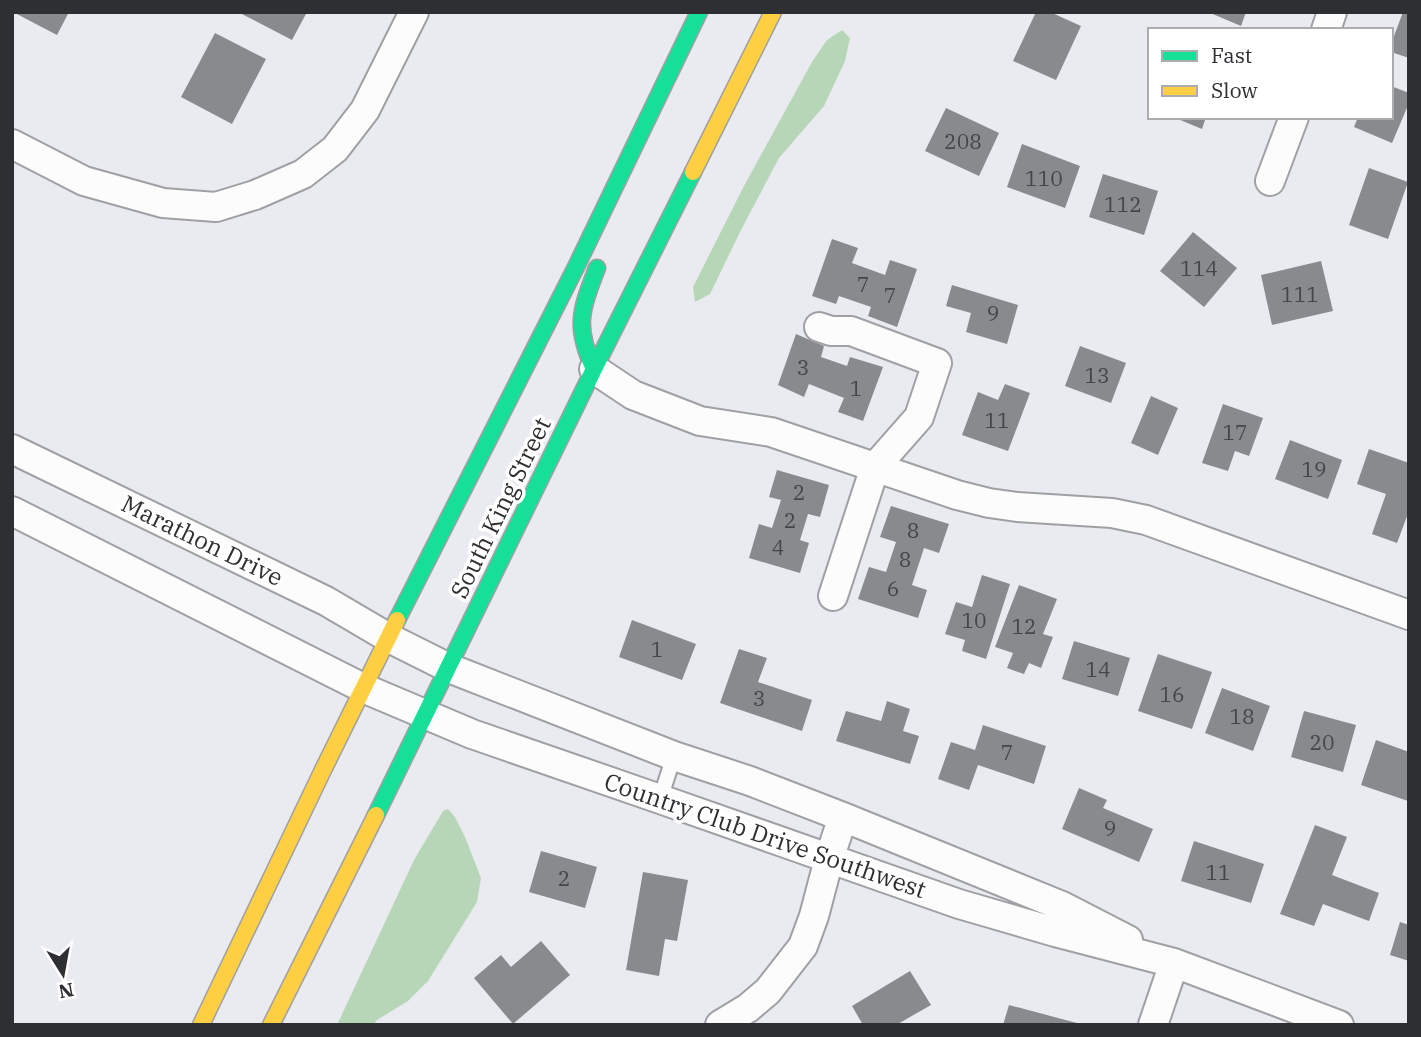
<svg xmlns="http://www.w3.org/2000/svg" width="1421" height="1037" viewBox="0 0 1421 1037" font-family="'IBM Plex Serif',serif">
<rect width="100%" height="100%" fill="#eaebf0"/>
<!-- forest -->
<path fill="#b7d6b8" d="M842 30 850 38 845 61 824 106 779 158 741 230 710 294 695 302 693 287 745 184 812 62 827 40Z
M448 809 455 817 465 837 481 878 477 902 428 981 408 1001 377 1020 373 1025H337L414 860 443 811Z"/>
<!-- building -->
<path fill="#898a8e" d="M13 12H69L57 35Z
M238 12H307L292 40Z
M1036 12H1050L1081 26 1056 80 1013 61Z
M1208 12H1246L1241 26Z
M1403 12H1409V58L1391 52V44Z
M215 33 266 59 232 124 181 97Z
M1391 86 1409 93V103L1392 143 1354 127 1358 117H1391Z
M946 108 999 133 979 176 925 151Z
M1173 117H1206L1202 129Z
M1022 144 1080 166 1065 208 1007 187Z
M1369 168 1408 182 1388 239 1349 225Z
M1103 174 1158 191 1144 235 1089 217Z
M1193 232 1237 268 1204 307 1160 271Z
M832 239 858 248 852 263 885 275 890 260 917 269 897 327 868 316 871 307 839 296 836 304 812 296Z
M1321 261 1333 311 1272 325 1261 275Z
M952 285 1018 305 1007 344 966 332 971 313 946 306Z
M796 334 824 346 821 357 847 366 850 357 883 367 863 421 838 412 844 398 809 384 804 397 778 385Z
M1080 346 1126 363 1111 403 1065 386Z
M1005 384 1030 393 1008 451 962 435 978 392 998 400Z
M1151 396 1178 408 1158 455 1131 443Z
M1223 404 1263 418 1249 456 1235 451 1228 471 1202 463Z
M1290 440 1342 460 1328 499 1275 479Z
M1369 449 1409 463V511L1397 543 1372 534 1386 494 1357 484Z
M777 470 829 485 820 517 808 514 800 540 809 543 800 573 749 558 759 524 772 528 781 500 769 497Z
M891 506 949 524 939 553 924 548 912 585 927 590 918 618 858 599 869 567 886 572 896 542 880 537Z
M982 575 1010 584 986 659 962 651 965 640 945 634 956 602 972 607Z
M1019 585 1057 599 1043 634 1053 637 1041 668 1029 663 1024 674 1007 668 1013 653 995 647Z
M632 620 696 644 682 680 619 657Z
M1074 641 1130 658 1118 696 1062 679Z
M739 649 767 658 758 682 812 700 802 731 720 703Z
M1158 654 1212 672 1192 729 1138 711Z
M1222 688 1270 706 1253 751 1205 733Z
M887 701 910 709 903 731 919 736 910 764 836 741 846 711 881 721Z
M1304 711 1356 725 1343 772 1291 757Z
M983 725 1046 746 1034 784 978 765 969 790 938 779 951 742 975 750Z
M1376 740 1409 752 1408 801 1361 785Z
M1079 788 1107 800 1103 808 1153 829 1139 862 1062 829Z
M1315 825 1347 837 1332 875 1379 893 1369 921 1323 904 1314 926 1280 914Z
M1194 841 1264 864 1251 903 1181 881Z
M541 851 597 867 585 908 529 892Z
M643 872 688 880 677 941 665 939 659 976 626 970Z
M1400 922 1409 925V961L1390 955Z
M541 941 570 975 513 1024 474 978 501 955 511 967Z
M910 971 931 1005 896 1025H863L852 1006Z
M1009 1005 1077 1023V1025H1003Z"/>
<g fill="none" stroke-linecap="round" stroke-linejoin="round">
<!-- lane casing -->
<g stroke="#9fa0a4" stroke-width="18">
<path id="lane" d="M660 799 674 756"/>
</g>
<!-- street casing -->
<g stroke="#9fa0a4" stroke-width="32">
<path id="street" d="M1326 30 1332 12
M12 144 84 181 163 203 216 207 255 195 303 174 335 149 365 110 414 12
M1270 181 1294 117
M819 327 831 331H851L937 363 919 417 875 467 833 596
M594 369 633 395 700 421 771 432 957 495 989 503 1017 507 1112 513 1146 520 1409 615
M12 449 326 601 389 638 449 668 674 756 750 781 843 817 1062 906 1128 940
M12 511 363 688 472 734 660 799 959 904 1055 932 1174 963 1339 1025
M720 1025 748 1008 768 991 803 946 814 916 829 859 843 817
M1153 1025 1174 963"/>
</g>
<!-- fast casing -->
<g stroke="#9fa0a4" stroke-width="19">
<path id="fast" d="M594 369C574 326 581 310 597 268
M397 620 576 267 699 12
M376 815 594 369 693 172"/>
</g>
<!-- slow casing -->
<g stroke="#9fa0a4" stroke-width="19">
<path id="slow" d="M693 172 773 12
M201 1025 322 772 397 620
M271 1025 376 815"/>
</g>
<!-- lane -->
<use href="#lane" stroke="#fcfcfd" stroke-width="14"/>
<!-- street -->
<use href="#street" stroke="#fcfcfd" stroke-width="28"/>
<!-- fast -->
<use href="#fast" stroke="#16e098" stroke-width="16"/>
<!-- slow -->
<use href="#slow" stroke="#ffcf43" stroke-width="16"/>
</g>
<g text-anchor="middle" stroke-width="7" stroke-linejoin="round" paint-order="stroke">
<!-- number labels -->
<g font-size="21" fill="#444649">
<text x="963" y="149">208</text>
<text x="1044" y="186">110</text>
<text x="1123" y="212">112</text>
<text x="1199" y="276">114</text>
<text x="863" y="292">7</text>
<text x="1300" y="302">111</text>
<text x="890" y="303">7</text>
<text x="993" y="321">9</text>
<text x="803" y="375">3</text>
<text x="1097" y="383">13</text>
<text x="856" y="396">1</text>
<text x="997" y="428">11</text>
<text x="1235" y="440">17</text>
<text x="1314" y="477">19</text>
<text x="799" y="500">2</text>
<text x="790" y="528">2</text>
<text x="913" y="538">8</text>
<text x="778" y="555">4</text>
<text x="905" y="567">8</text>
<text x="893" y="596">6</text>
<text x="974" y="628">10</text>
<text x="1024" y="634">12</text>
<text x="657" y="657">1</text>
<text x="1098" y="677">14</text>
<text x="1172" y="702">16</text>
<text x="759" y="706">3</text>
<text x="1242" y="724">18</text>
<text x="1322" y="750">20</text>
<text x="1007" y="760">7</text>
<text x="1110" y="836">9</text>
<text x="1218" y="880">11</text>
<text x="564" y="886">2</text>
</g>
<!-- street labels -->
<g font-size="24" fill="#2d2f32" stroke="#fff">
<text transform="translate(501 508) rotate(-64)" y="8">South King Street</text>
<text transform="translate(202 541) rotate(26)" y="8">Marathon Drive</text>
<text transform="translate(765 836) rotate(19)" y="8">Country Club Drive Southwest</text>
</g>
</g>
<!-- border -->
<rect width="1421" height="1037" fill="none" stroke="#2d2f32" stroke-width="28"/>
<!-- legend -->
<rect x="1148" y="28" width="245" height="91" fill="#ffffff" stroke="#abacad" stroke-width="2"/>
<rect x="1162" y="51" width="35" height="10" fill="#16e098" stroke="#abacad" stroke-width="2"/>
<text x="1211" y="63" font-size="21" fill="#2d2f32">Fast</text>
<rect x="1162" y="86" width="35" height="10" fill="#ffcf43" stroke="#abacad" stroke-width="2"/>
<text x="1211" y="98" font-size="21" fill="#2d2f32">Slow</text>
<!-- north arrow -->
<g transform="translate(63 974) rotate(169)" stroke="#ffffff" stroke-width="5" paint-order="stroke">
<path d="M0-5L12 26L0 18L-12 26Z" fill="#2d2f32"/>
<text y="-10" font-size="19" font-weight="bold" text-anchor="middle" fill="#2d2f32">N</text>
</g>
</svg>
